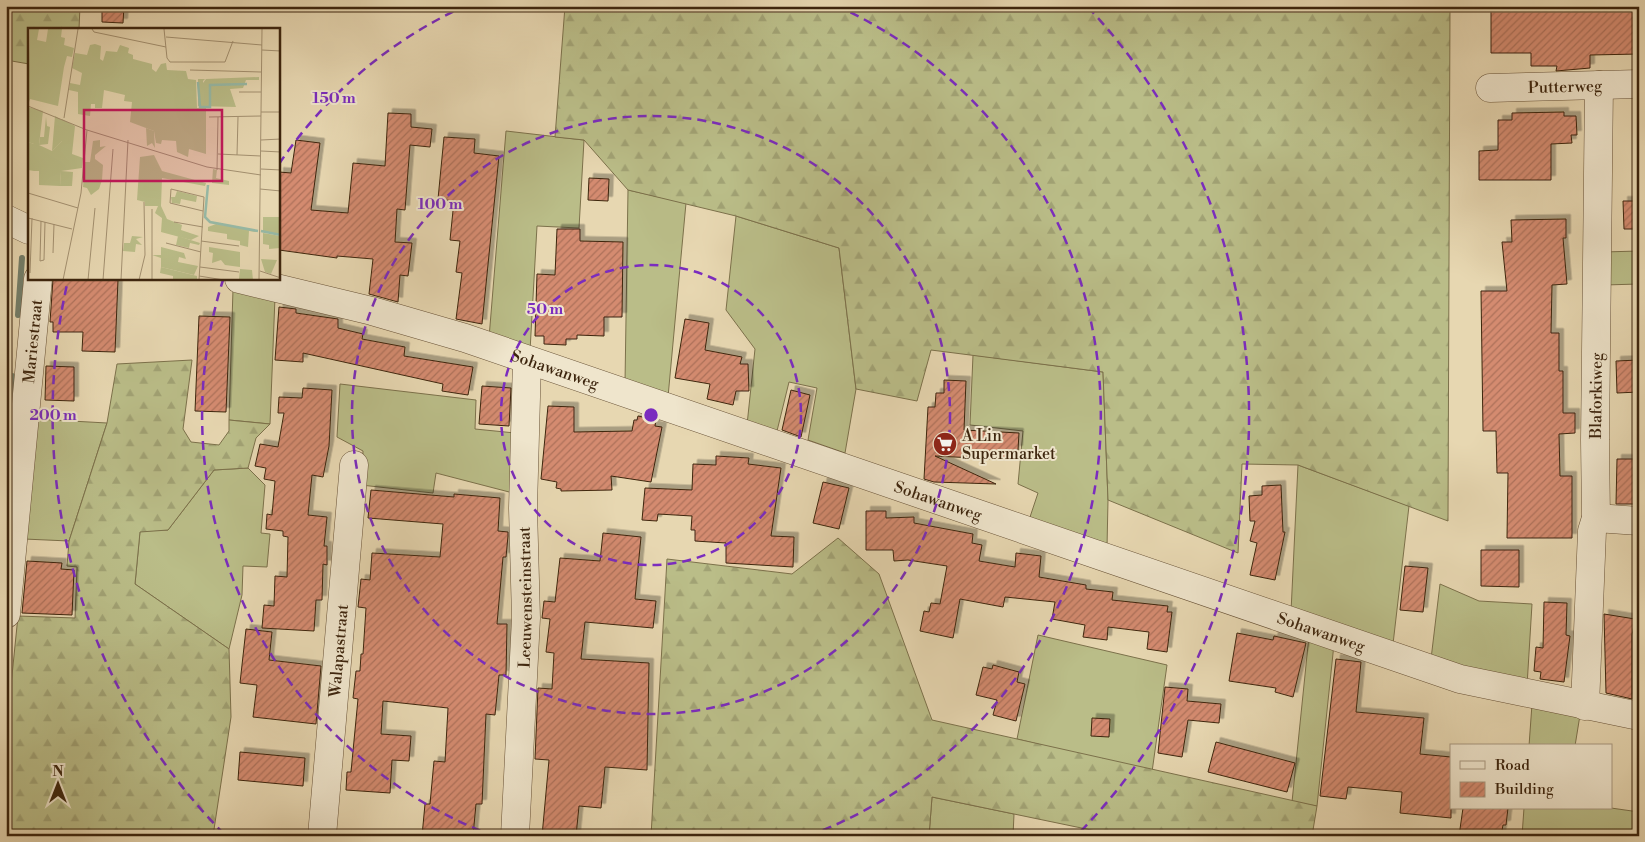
<svg xmlns="http://www.w3.org/2000/svg" width="1645" height="842" viewBox="0 0 1645 842" font-family="'Libre Bodoni',serif">
<defs>
<pattern id="forest-firs" width="22" height="20" patternUnits="userSpaceOnUse" patternTransform="scale(1.25)"><rect width="22" height="20" fill="#babd88"/><path d="M5 1l3.5 6h-7zM16 11l3.5 6h-7z" fill="#a1a274"/></pattern>
<pattern id="building-hatch" width="6" height="6" patternUnits="userSpaceOnUse" patternTransform="scale(1.25)"><rect width="6" height="6" fill="#d48b70"/><path d="M-1 1l2-2M0 6l6-6M5 7l2-2" fill="none" stroke="#ad715a"/></pattern>
<filter id="shadow"><feDropShadow dx="4.5" dy="-4.5" stdDeviation="0" flood-color="#0004"/></filter>
</defs>
<rect width="100%" height="100%" fill="#e7d7b1"/>
<filter id="stains"><feTurbulence type="fractalNoise" baseFrequency=".004" numOctaves="4"/><feColorMatrix values="0 0 0 0 .2 0 0 0 0 .09 0 0 0 0 .02 0 0 0 .5 -.17"/></filter>
<radialGradient id="worn" r=".72"><stop offset=".6" stop-color="#630" stop-opacity="0"/><stop offset="1" stop-color="#630" stop-opacity=".3"/></radialGradient>
<!-- grass -->
<path fill="#babd88" stroke="#7c714b" d="M506 131 584 140 579 228 537 226 530 351 489 338Z
M628 190 686 203 668 397 625 383Z
M736 216 839 248 856 389 845 453 808 440 817 388 789 382 776 435 747 425 755 349 726 310Z
M1639 251V284L1604 285 1603 252Z
M233 289 275 297 270 424 229 420Z
M973 355 1103 372 1108 500 1107 548 1029 520 1038 493 1018 484 1023 431 970 425Z
M340 384 476 400 475 429 515 433 513 493 436 473 433 493 361 485 363 451 337 437Z
M35 419 107 423 69 541 24 539Z
M1298 465 1409 506 1393 644 1291 612Z
M248 468 265 485 261 533 270 534 267 567 243 566 242 595 229 649 135 584 140 531 168 530 214 470Z
M1440 584 1479 601 1532 604 1527 686 1431 659Z
M1038 635 1167 665 1152 772 1017 739Z
M1309 636 1334 644 1317 806 1292 802Z
M1532 704 1580 715 1575 746H1529Z
M932 797 1014 814 1013 836H929Z
M1524 808H1611L1639 812V836H1522Z"/>
<!-- forest -->
<path fill="url(#forest-firs)" stroke="#7c714b" d="M6 6H80L79 29H29V64L6 60Z
M565 6H1450L1448 521 1298 465 1242 464 1238 553 1108 500 1103 372 931 350 917 401 856 389 839 248 736 216 628 190 584 140 555 137Z
M192 360 183 429 191 442 219 445 229 431V420L270 424 256 438 248 468 214 470 168 530 140 532 135 584 229 649 231 717 213 836H6V735L18 616 75 618 77 567 67 566 69 541 107 423 117 364Z
M838 538 879 574 932 720 1317 806 1312 836H1120L932 797 929 836H651L667 559 792 574Z"/>
<g fill="none" stroke-linecap="round" stroke-linejoin="round">
<!-- stream -->
<path stroke="#737e6a" stroke-width="6" d="M18 315 22 258
M6 437 12 376"/>
</g>
<!-- building -->
<path fill="url(#building-hatch)" stroke="#3d250e" filter="url(#shadow)" d="M102 6H124L123 23 102 22Z
M1491 6H1639V54L1590 55V68L1556 71 1557 66H1531V53H1491Z
M1564 112V116H1576L1577 135H1571L1572 143 1551 144V180H1479V151L1498 150V120H1512V113Z
M388 113 411 114V127L432 129 430 147 410 145 405 210 397 209 395 242 412 243 408 276 400 275 398 302 369 294 373 259 337 256V258L279 250V172L291 173 296 140 320 143 311 210 348 213 353 163 385 166Z
M444 137 475 139 474 153 499 156 482 324 456 319 462 273 456 272 460 241 450 240 454 201 438 199Z
M589 178 609 179 608 201 588 200Z
M1623 201H1639V229H1624Z
M1566 219V238H1563L1567 284 1552 285 1551 333H1559V371H1563V413H1575V433L1559 434 1560 476H1572V538H1507L1508 473H1497L1496 431H1483L1481 291H1507L1502 242H1512L1511 220Z
M557 229H580V241L623 242 622 317H604V336L577 335V339H566V345L544 344V336H535L537 274 555 275Z
M53 279 118 280 115 352 82 351 83 332H53V322H50Z
M279 307 296 309V313L338 319V328L363 334 362 339 405 347 404 356 473 367 468 395 442 391 443 384 303 353V362L275 360Z
M199 316 230 317 226 412 195 411Z
M685 319 709 323 705 350 742 357 740 364H748L749 391H736L733 405 707 399 710 384 675 378Z
M1639 360V392L1617 393 1616 361Z
M46 366 74 367V401L45 400Z
M944 380 966 381 964 430 1019 433 1018 450H1015L1014 460 935 456 996 484 934 482 924 479 928 407H935L936 393H944Z
M482 386 511 388 509 426 479 424Z
M303 388 332 390 329 446 323 477 312 475 308 515 327 517 324 546H327V565L323 564 322 600H316L314 631 262 628 264 605 274 606 275 576 287 577 288 537 283 536V531L266 529 267 514 272 515 275 481 264 479 266 468 255 466 260 444 278 447 284 413H278L279 397 302 398Z
M791 390 810 395 801 437 782 430Z
M548 406 574 407V432L632 431 634 420H637L638 416 656 420 655 426 662 427 651 482 611 476 612 490 561 491V489L556 488 557 482 541 479Z
M716 456 749 458 748 464 781 468 771 536 794 537 793 567 726 563V543L695 541V530H691L692 516 658 514 657 521 642 520 645 488 692 490 693 464 716 465Z
M1617 459H1639V504H1616Z
M823 482 849 488 839 529 813 523Z
M1281 485 1283 532H1285L1275 580 1250 575 1257 543 1250 541 1255 521H1250L1249 496 1262 495V486Z
M371 490 454 497V494L500 498 498 531 508 532V536L506 557H503L497 624H507L506 675H499L495 715 486 714 482 804H476L473 836H422L425 804H430L434 761 445 762 448 708 383 701 381 734 411 736 409 761 392 760 390 793 346 790 347 772H351L358 699 353 698 356 671H360L361 654H363L366 608 358 607 361 579 370 580 372 553 440 557 443 524 368 518Z
M866 511H886V518L914 517V523L973 534 972 543 982 545 979 561 1015 567 1016 553 1041 556 1039 577 1086 585V589L1113 592 1112 600 1168 606 1167 612H1172L1167 652 1147 649 1149 632 1108 627 1107 640 1083 637 1085 625 1052 619 1055 602 1005 597 1003 607 960 599 953 638 920 631 924 611 929 612 931 603 940 604 947 566 908 560 894 561 893 550H866Z
M603 533 641 537 635 599 656 601 653 628 585 622 581 659 649 663 647 770 605 767 601 808 579 806 576 836H542L549 760 535 759 538 688 552 689 554 653 546 652 550 619 542 618 544 601 555 602 560 558 600 561Z
M1481 550H1519V587L1481 586Z
M27 561 62 563 61 569 74 570 72 615 22 613Z
M1405 566 1428 568 1423 612 1400 610Z
M1544 602 1567 603 1566 635 1570 636 1564 682 1540 679 1541 672 1534 671 1536 647 1543 648Z
M1604 614 1635 619 1632 635V699L1606 693Z
M246 629 272 632 269 660 321 666 316 724 253 717 257 685 240 683Z
M1237 633 1273 640 1274 636 1306 643 1293 697 1275 692 1276 688 1229 681Z
M1336 659 1361 662 1356 712 1424 718 1420 754 1451 757V818L1400 813 1402 792 1348 787 1346 799 1320 796Z
M993 665 1019 672 1017 682 1025 684 1016 721 993 715 997 700 976 695 983 667 992 669Z
M1165 687 1188 689 1187 701 1221 704 1219 723 1188 720 1182 757 1158 753Z
M1092 718 1110 719 1109 737 1091 736Z
M1216 742 1295 763 1287 792 1208 772Z
M240 752 305 758 303 786 238 780Z
M1463 808H1508L1506 825H1503L1501 836H1459Z"/>
<g fill="none" stroke-linecap="round" stroke-linejoin="round">
<!-- minor casing -->
<g stroke="#685237" stroke-width="29">
<g id="minor">
<path id="s1" d="M1490 88 1639 84"/>
<path d="M6 219 29 230"/>
<path id="s2" d="M239 279 372 311 465 338 1460 679 1639 716"/>
<path d="M1596 518 1639 521"/>
<path id="s3" d="M6 614 38 279"/>
<path id="s4" d="M1585 706 1592 531 1596 518 1595 440 1599 85"/>
<path id="s5" d="M322 836 354 465"/>
<path id="s6" d="M515 836 526 618 523 508 527 360"/>
</g>
</g>
<!-- minor -->
<use href="#minor" stroke="#efe5cc" stroke-width="28"/>
</g>
<!-- distance rings -->
<g fill="none" stroke="#7b2cbf" stroke-width="2.5" stroke-dasharray="9 6">
<circle cx="651" cy="415" r="150"/>
<circle cx="651" cy="415" r="299"/>
<path d="M494 836A449 449 0 0 1 223 280M279 164A449 449 0 0 1 465 6M837 6A449 449 0 0 1 808 836"/>
<path d="M224 834A598 598 0 0 1 68 280M1088 7A598 598 0 0 1 1078 834"/>
</g>
<!-- icons -->
<defs>
<g id="supermarket-disc" transform="scale(1.25)"><circle r="9.5" fill="#8f2418" stroke="#efe5cc"/><path d="M-6-5.5h2.5l.6 2H6L4.5 2H-2.5L-4.4-4H-6ZM-1.5 3.2a1.3 1.3 0 1 0 .1 0ZM3 3.2a1.3 1.3 0 1 0 .1 0Z" fill="#fff"/></g>
</defs>
<g fill-rule="evenodd">
<use href="#supermarket-disc" x="945" y="444"/>
</g>
<g text-anchor="middle" stroke-width="4" stroke-linejoin="round" paint-order="stroke">
<!-- street labels -->
<g font-size="16" fill="#3d250e" stroke="#efe5cc">
<text dy="6" stroke="none"><textPath href="#s1" startOffset="75">Putterweg</textPath></text>
<text dy="6" stroke="none"><textPath href="#s3" startOffset="274">Mariestraat</textPath></text>
<text dy="6" stroke="none"><textPath href="#s2" startOffset="329">Sohawanweg</textPath></text>
<text dy="6" stroke="none"><textPath href="#s4" startOffset="311">Blaforkiweg</textPath></text>
<text dy="6" stroke="none"><textPath href="#s2" startOffset="734">Sohawanweg</textPath></text>
<text dy="6" stroke="none"><textPath href="#s6" startOffset="239">Leeuwensteinstraat</textPath></text>
<text dy="6" stroke="none"><textPath href="#s2" startOffset="1139">Sohawanweg</textPath></text>
<text dy="6" stroke="none"><textPath href="#s5" startOffset="186">Walapastraat</textPath></text>
</g>
<!-- poi labels -->
<g font-size="16" fill="#3d250e" stroke="#efe5cc" text-anchor="start">
<text x="962" y="441">A Lin<tspan x="962" dy="18">Supermarket</tspan></text>
</g>
</g>
<!-- overview -->
<g transform="translate(28 28)">
<rect width="252" height="252" fill="#e7d7b1"/>
<path d="M2 1H11L9 12 18 14 20 1H34L33 9 37 10 36 17 46 20 44 29 39 28 36 39 30 78 2 71 0 77ZM231 49V52H218L215 60 202 61 208 79 170 78V51H177L175 53V55L178 51ZM27 88 34 92V113L24 123ZM18 89 19 98 22 99 20 116 11 117 12 109H16ZM118 100 126 103 127 120 124 115 119 118ZM0 114 6 116V143L0 142ZM185 141 189 142 188 150 201 153V157L184 155ZM33 143 45 144 44 158H32ZM149 163 169 168 168 174 153 171 152 176 144 175 143 169H147ZM235 189H252V206L235 203ZM188 196 228 203V204L221 203 220 219 212 217V213L199 211V206L180 203V199ZM235 205 252 208V220L241 221V217L235 216ZM104 208 115 209 108 211 114 217 108 216 107 224 95 223 96 215H102ZM150 208 172 215 171 217 162 215 161 220 148 217ZM233 231 249 232 243 246 237 244ZM133 239 169 248V252H145V248L132 245Z" fill="#babd88"/>
<path d="M67 16 73 18 72 31 75 33 78 23 89 24 92 17 101 20 100 25 105 27V31L124 36V41L128 44 133 36 138 35 139 42 158 43 160 51 168 52 169 80H178V126L161 121 160 129 149 124 148 113 134 112 133 116 128 115 126 103 102 94 104 74 96 73 97 67 76 62 74 80H67V76H63L62 88 50 86V64L41 62 42 55 52 57 54 45 44 40 47 25 59 27 62 17ZM0 79 15 83 11 117 24 123 34 113V91L47 98 44 126 55 130 54 140 33 143 32 158 11 157V143H6V116L0 114ZM72 112V119L78 118 67 127V131L75 137 74 152 71 161 63 167 59 160 55 159 57 134H62L65 113ZM126 127 134 143 178 155 177 158 134 150 133 178 139 191 154 197 153 202 171 208 163 212 133 204 134 190 127 185 130 178H117V174L109 172 112 129ZM133 219 156 225 158 231 151 229 150 234 170 238 166 247 133 239V230L124 227H133ZM181 219 212 224V239L197 237 193 232 184 235 185 225 181 224ZM212 241 224 242 225 252 211 251Z" fill="#babd88"/>
<path fill="none" stroke="#97baa7" stroke-width="2.5" d="M170 54 172 79H182V57L219 56M180 157 177 189 182 194 230 203M233 203 253 207"/>
<path fill="none" stroke="#a39070" stroke-width="1" d="M64 1 66 4 138 19M136 1 139 30 142 34H197L205 13M138 9 234 17M234 22 253 23M162 42 233 44M211 64H233M0 78 59 102 179 139 233 147M233 84H253M181 89 233 88M36 90 50 1M233 112 253 111M233 123 253 124M190 126 233 128M209 127 210 89M233 141 253 142M189 142 190 89M232 161 253 163M0 165 50 180M124 181V252M0 190 44 201M13 193 12 233 16 232 17 194M146 194 175 199M173 213 211 218M138 215 173 224M25 225 26 196M172 239 211 244M232 243 253 250M2 245 4 190M171 248 196 252M35 252 53 165 59 102M60 252 67 180M75 252 85 121M93 252 100 112M111 252 117 227 116 174M171 252 176 169 143 161 142 175 175 183M231 252 234 1"/>
<path fill="#c2185b" fill-opacity="0.15" stroke="#c2185b" stroke-width="2.5" d="M56 82H194V153H56Z"/>
<rect width="252" height="252" fill="none" stroke="#3d250e" stroke-width="2.5"/>
</g>
<circle cx="651" cy="415" r="8" fill="#7b2cbf" stroke="#efe5cc" stroke-width="2.5"/>
<g font-size="15" text-anchor="middle" font-weight="bold" fill="#7b2cbf" stroke="#efe5cc" stroke-width="4" stroke-linejoin="round" paint-order="stroke">
<text x="334" y="103">150 m</text>
<text x="440" y="209">100 m</text>
<text x="545" y="314">50 m</text>
<text x="53" y="420">200 m</text>
</g>
<!-- margin -->
<rect width="1645" height="842" fill="none" stroke="#e7d7b1" stroke-width="25"/>
<rect x="8" y="8" width="1630" height="827" fill="none" stroke="#3d250e" stroke-width="2.5"/>
<rect x="12" y="12" width="1620" height="817" fill="none" stroke="#3d250e"/>
<!-- legend -->
<rect x="1450" y="744" width="162" height="65" fill="#efe5cc" stroke="#a89880"/>
<rect x="1460" y="761" width="25" height="8" fill="#efe5cc" stroke="#a89880"/>
<text x="1495" y="770" font-size="15" fill="#3d250e">Road</text>
<rect x="1460" y="782" width="25" height="15" fill="url(#building-hatch)" stroke="#a89880"/>
<text x="1495" y="794" font-size="15" fill="#3d250e">Building</text>
<!-- north arrow -->
<g transform="translate(58 784)" stroke="#efe5cc" stroke-width="4" paint-order="stroke">
<path d="M0-4L9 19L0 12L-9 19Z" fill="#3d250e"/>
<text y="-8" font-size="14" font-weight="bold" text-anchor="middle" fill="#3d250e">N</text>
</g>
<rect width="100%" height="100%" filter="url(#stains)"/>
<rect width="100%" height="100%" fill="url(#worn)"/>
</svg>
